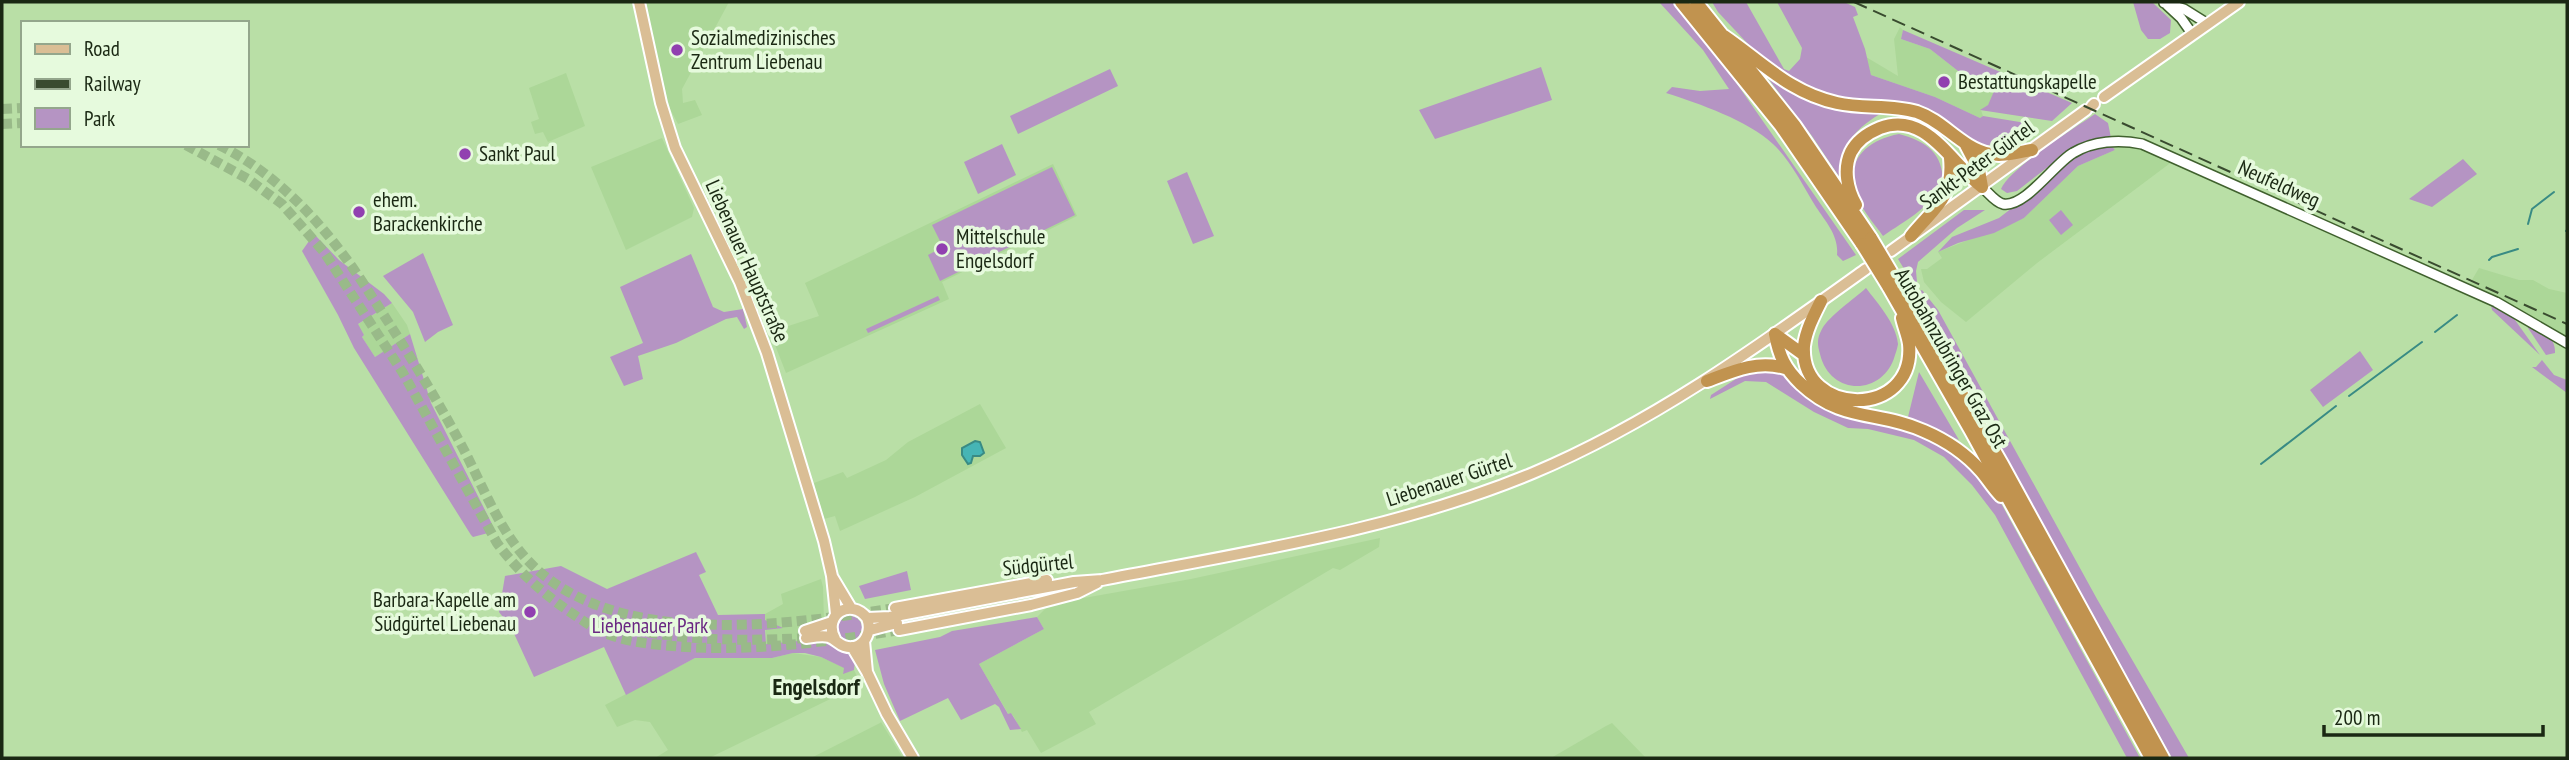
<svg xmlns="http://www.w3.org/2000/svg" width="2569" height="760" viewBox="0 0 2569 760" font-family="'PT Sans Narrow',sans-serif">
<rect width="100%" height="100%" fill="#b9dfa6"/>
<!-- built -->
<path fill="#acd798" d="M645 2H729L682 89 683 103 695 100 702 115 678 124 669 107Z
M1900 27 1903 30 1901 39 1930 49 1967 78 1996 89 1988 105 1981 110 1983 116 1980 118 1935 97 1871 75 1866 57 1898 76 1894 39Z
M566 73 585 126 548 142 543 132 535 134 531 122 539 119 529 88Z
M662 138 694 208 692 217 626 250 591 167Z
M2111 145 2145 149 2173 161 2037 263 1966 322 1941 302 1924 282 1921 269H1927L1942 258 1938 252 2024 218 2078 166 2115 150Z
M1053 164 1077 216 942 282 949 299 786 373 770 332 819 316 805 283Z
M2479 268 2519 280H2533L2549 289 2567 293V339L2477 300 2471 295 2469 285Z
M392 303 407 325 410 334 375 357 362 337 364 335 357 325Z
M980 404 1006 448 915 497 840 531 835 516 824 519 814 483 843 472 847 478 886 460 908 442Z
M1380 538 1379 547 1340 570 1333 568 1089 712 1096 724 1041 753 1027 730 1022 732 1014 717 1011 713 1009 715 979 664 1044 629 1037 617 1050 604 1191 579Z
M821 579 823 587 824 622 827 641 766 645 765 614 783 604 781 594Z
M793 653 821 657 845 668 843 673 854 670 861 684 709 758H655L668 750 650 722 635 720 617 727 605 705 695 658H772Z
M881 722 903 758H811L880 723Z
M1612 723 1646 758H1551L1606 726Z"/>
<!-- green -->
<path fill="#b594c3" d="M1659 2H1672L1719 58 1856 255 1843 261 1837 255C1839 236 1826 222 1816 207 1803 186 1791 161 1773 144 1747 120 1700 104 1666 93L1672 87 1700 91 1729 89 1703 50Z
M1712 2H1746L1784 69 1789 71 1800 59 1802 48 1777 2H1844L1855 7 1858 15 1853 17 1865 49 1871 75 1935 97 1980 118 1983 116 2032 124 2000 142 1985 146 1913 105 1835 97 1795 82 1763 60 1718 12Z
M2133 2H2152L2171 20 2170 33 2160 39H2148L2141 30Z
M1903 30 2072 103 2052 121 1980 110 1988 105 1995 89 1967 78 1930 49 1901 39Z
M1541 67 1552 100 1435 139 1419 110Z
M1110 69 1118 86 1018 134 1010 116Z
M1764 73 1804 98 1880 114C1850 132 1842 147 1842 181L1812 136Z
M2095 114 2108 123 2111 138 2066 153 2017 191 2007 193 2001 189C2010 168 2073 129 2095 114Z
M1899 134C1928 142 1944 154 1943 186H1940C1924 213 1907 219 1883 236 1876 226 1867 216 1861 205 1840 168 1861 141 1899 134Z
M1002 144 1016 175 978 194 964 162Z
M2111 145 2115 150 2078 166 2024 218 1994 233 1958 243 1938 252 1952 237 1999 218 2038 188 2072 156Z
M2463 159 2477 174 2432 207 2409 199Z
M1052 167 1075 215 940 281 928 255 943 247 932 225Z
M1187 172 1214 236 1193 244 1167 181Z
M1964 210H1985L1957 228 1918 262 1916 271 1917 282 1914 285 1898 259Z
M2061 210 2073 225 2061 235 2049 220Z
M314 234 339 260 384 294 392 303 358 324 364 335 362 337 375 357 410 334 431 403 492 524V532L473 537 471 535 354 348 338 315 302 251Z
M423 253 453 325 438 332 425 342 413 312 383 276Z
M691 254 713 307 724 312 743 309 747 327 744 329 737 317 726 319 676 343 638 356 643 379 624 386 610 357 643 343 620 287Z
M1866 288C1878 304 1896 323 1898 344 1898 345 1896 353 1895 355 1884 396 1830 397 1820 354 1817 344 1817 338 1822 329 1829 316 1854 299 1866 288Z
M1922 290 1938 310 2097 599 2189 758H2172L1916 293Z
M938 296 940 300 868 333 866 329Z
M2491 304 2510 313 2540 355 2492 310Z
M2524 322C2538 330 2556 334 2555 353L2546 355Z
M2360 351 2373 370 2323 407 2310 390Z
M2542 360 2554 375 2567 380V393L2532 367H2536Z
M1767 370 1782 373 1814 404 1835 414 1914 431 1946 446 1980 476 2002 505 2140 758H2127L1995 515 1972 485 1944 457 1914 440 1868 429 1848 428 1814 412 1766 382 1745 381 1710 399 1711 395 1739 377Z
M1919 372 1959 440 1908 417Z
M696 552 706 572 699 575 718 615 765 614V620L783 628 765 630 766 644 821 639 850 655 855 661 854 670 843 674 844 668 821 657 805 653H793L772 658H695L626 695 604 647 534 677 511 627 499 612 505 576 561 566 607 589Z
M907 571 911 590 865 599 859 586Z
M838 628a12 12 0 1 1 24 0a12 12 0 1 1-24 0Z
M1037 617 1044 629 979 664 1008 714 1011 713 1021 729 1010 730 999 707 995 704 961 720 948 698 900 721 884 684 875 650 940 637 952 631Z"/>
<!-- water -->
<path fill="#46b5b5" stroke="#398b84" stroke-width="2" d="M975 441 980 442 984 453 980 456H973L971 463 968 464 962 455V448Z"/>
<g fill="none" stroke-linecap="round" stroke-linejoin="round">
<!-- stream -->
<path stroke="#398b84" stroke-width="2" d="M2528 224 2532 209 2554 192
M2566 231 2567 230
M2489 260 2492 257 2518 249
M2435 332 2457 315
M2349 396 2422 342
M2261 464 2336 406"/>
<!-- major-tunnel -->
<path stroke="#99ba89" stroke-width="10" stroke-dasharray="10 5" stroke-linecap="butt" d="M2 109 23 108
M2 124 23 123
M186 145 248 179 282 204 324 252 403 373 497 543C520 574 547 597 579 618 587 623 594 629 602 632 628 643 658 645 686 647 758 651 828 642 899 630
M219 145C281 176 328 229 365 286 400 340 434 393 464 450 482 485 497 524 523 555 605 651 784 626 895 608
M589 620C667 640 725 642 806 638"/>
<!-- minor casing -->
<g stroke="#40612e" stroke-width="12">
<path id="minor" d="M2164 3 2184 9 2208 24
M2167 5 2181 18 2193 35
M1982 187C1988 192 1995 202 2003 204 2025 208 2055 163 2073 153 2093 141 2119 139 2142 144L2496 302 2567 343"/>
</g>
<!-- major casing -->
<g stroke="#fff" stroke-width="14">
<path id="major" d="M639 2 661 103 675 148 740 282 767 353 824 541 832 576 836 614
M2104 97 2239 2
M2092 106 2094 104
M1891 251 2086 110
M833 578 851 608
M895 608 1047 580
M867 618 890 617 1074 582 1102 580C1247 552 1396 530 1533 473 1654 422 1760 345 1866 269
M870 630 897 623
M899 630 1031 605 1077 593 1097 583
M805 631 832 622
M806 638C813 637 822 635 829 637 835 639 838 644 844 646 862 652 873 634 867 618 851 597 822 615 835 639
M864 641 867 672
M852 647 867 672 887 714 913 758"/>
</g>
<!-- highway casing -->
<g stroke="#fff" stroke-width="16">
<path id="highway" d="M1681 2 1781 126 1862 244
M1696 2 1795 126 1871 238
M1724 36C1762 62 1790 93 1837 103 1863 109 1891 104 1917 112 1944 121 1961 148 1990 154 2003 157 2018 152 2032 150
M1966 145 1979 170 1982 187
M1856 205C1847 189 1843 169 1851 152 1857 140 1868 133 1880 128 1926 110 1951 164 1982 187
M1911 236C1934 208 1954 198 1950 158
M1896 280 2002 464 2163 758
M1888 286 1971 431 2151 758
M1821 301C1814 315 1806 330 1804 346 1800 418 1916 419 1909 344 1908 336 1904 327 1902 318
M1775 334C1779 356 1785 369 1801 384 1843 423 1877 410 1924 431 1945 440 1966 454 1981 471 1988 479 1993 488 2001 496
M1775 334 1804 355
M1707 381C1733 371 1757 360 1785 368"/>
</g>
<!-- minor -->
<use href="#minor" stroke="#fff" stroke-width="9"/>
<!-- major -->
<use href="#major" stroke="#dabe95" stroke-width="10"/>
<!-- highway -->
<use href="#highway" stroke="#c1934f" stroke-width="12"/>
<!-- rail -->
<path stroke="#394b2f" stroke-width="2" stroke-dasharray="14 7" stroke-linecap="butt" d="M1854 2 2567 324"/>
<!-- highway-bridge casing -->
<g stroke="#fff" stroke-width="16" stroke-linecap="butt">
<path id="highway-bridge" d="M1871 238 1896 280
M1862 244 1888 286"/>
</g>
<!-- highway-bridge -->
<use href="#highway-bridge" stroke="#c1934f" stroke-width="12"/>
</g>
<!-- markers -->
<g fill="#9140b0" stroke="#e6fadd" stroke-width="2.5">
<circle cx="677" cy="50" r="7"/>
<circle cx="1944" cy="82" r="7"/>
<circle cx="465" cy="154" r="7"/>
<circle cx="359" cy="212" r="7"/>
<circle cx="942" cy="249" r="7"/>
<circle cx="530" cy="612" r="7"/>
</g>
<g text-anchor="middle" stroke-width="7" stroke-linejoin="round" paint-order="stroke">
<!-- poi labels -->
<g font-size="21" fill="#1a2813" stroke="#e6fadd" text-anchor="start">
<text x="691" y="45">Sozialmedizinisches<tspan x="691" dy="24">Zentrum Liebenau</tspan></text>
<text x="1958" y="89">Bestattungskapelle</text>
<text x="479" y="161">Sankt Paul</text>
<text x="373" y="207">ehem.<tspan x="373" dy="24">Barackenkirche</tspan></text>
<text x="956" y="244">Mittelschule<tspan x="956" dy="24">Engelsdorf</tspan></text>
<text x="516" y="607" text-anchor="end">Barbara-Kapelle am<tspan x="516" dy="24">Südgürtel Liebenau</tspan></text>
</g>
<!-- street labels -->
<g font-size="21" fill="#1a2813" stroke="#e6fadd">
<text transform="translate(1977 165) rotate(-36)" y="7">Sankt-Peter-Gürtel</text>
<text transform="translate(2279 184) rotate(24)" y="7">Neufeldweg</text>
<text transform="translate(747 261) rotate(66)" y="7">Liebenauer Hauptstraße</text>
<text transform="translate(1951 358) rotate(60)" y="7">Autobahnzubringer Graz Ost</text>
<text transform="translate(1449 480) rotate(-18)" y="7">Liebenauer Gürtel</text>
<text transform="translate(1038 565) rotate(-6)" y="7">Südgürtel</text>
</g>
<!-- park labels -->
<g font-size="21" fill="#6a2782" stroke="#e6fadd">
<text x="650" y="633">Liebenauer Park</text>
</g>
<!-- neighbourhood labels -->
<g font-size="23" font-weight="bold" fill="#1a2813" stroke="#e6fadd">
<text x="816" y="695">Engelsdorf</text>
</g>
</g>
<!-- border -->
<rect width="2569" height="760" fill="none" stroke="#1a2813" stroke-width="7"/>
<!-- legend -->
<rect x="21" y="21" width="228" height="126" fill="#e6fadd" stroke="#94a68c" stroke-width="2"/>
<rect x="35" y="44" width="35" height="10" fill="#dabe95" stroke="#94a68c" stroke-width="2"/>
<text x="84" y="56" font-size="21" fill="#1a2813">Road</text>
<rect x="35" y="79" width="35" height="10" fill="#394b2f" stroke="#94a68c" stroke-width="2"/>
<text x="84" y="91" font-size="21" fill="#1a2813">Railway</text>
<rect x="35" y="108" width="35" height="21" fill="#b594c3" stroke="#94a68c" stroke-width="2"/>
<text x="84" y="126" font-size="21" fill="#1a2813">Park</text>
<!-- scale -->
<path d="M2324 725v10h219v-10" fill="none" stroke="#1a2813" stroke-width="3.5"/>
<text x="2334" y="725" font-size="21" fill="#1a2813" stroke="#e6fadd" stroke-width="5" paint-order="stroke">200 m</text>
</svg>
